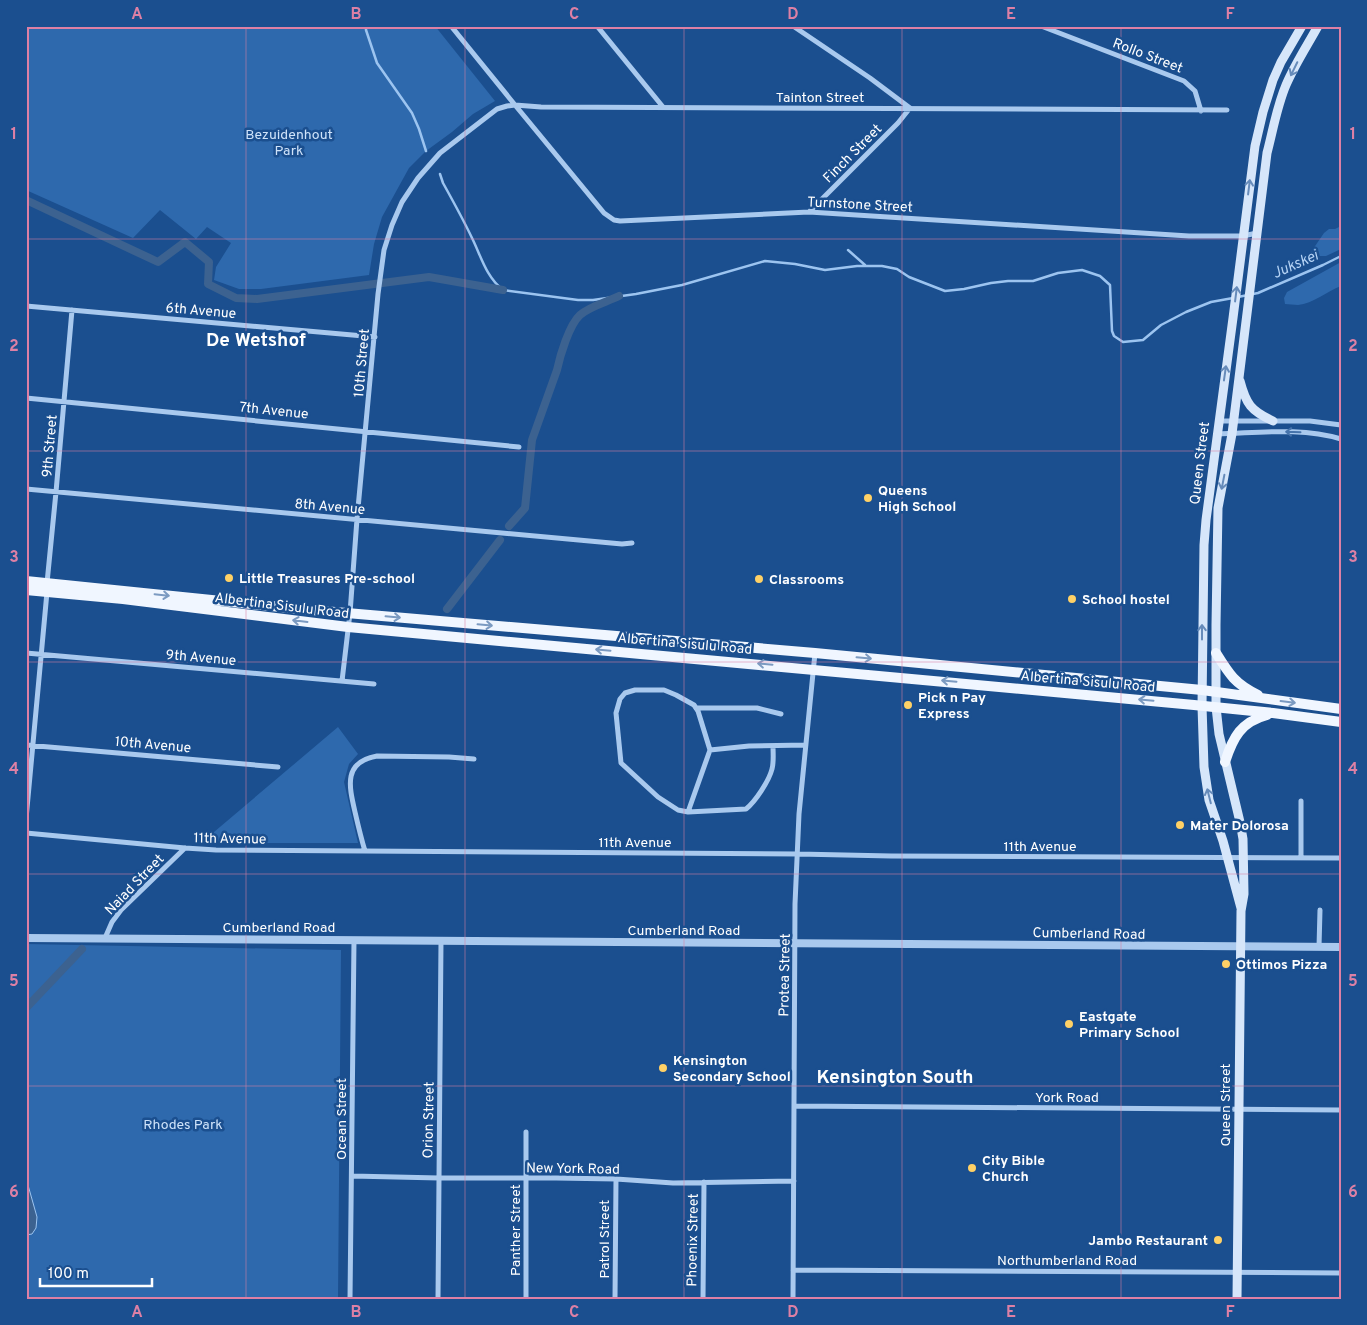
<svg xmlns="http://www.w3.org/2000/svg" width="1367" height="1325" viewBox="0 0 1367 1325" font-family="Overpass,sans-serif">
<rect width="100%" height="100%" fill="#1b4f8f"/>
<!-- green -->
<path fill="#2e69ad" d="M26 26H435L495 101 473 114 452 132 426 151 409 168 382 217 374 244 369 275 261 289H239L214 280 216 267 231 243 207 227 196 239 160 210 133 238 26 190Z
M1341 226V249L1326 256H1313L1311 252 1324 233 1329 229H1335Z
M1341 262V286C1327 291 1313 304 1298 305 1294 305 1289 304 1285 304L1284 298 1287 292Z
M338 727 358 754 349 764 344 782 358 843H201Z
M26 944 341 950 338 1299H26Z"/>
<!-- water -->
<path fill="#3c6290" stroke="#9cc4f0" d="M26 1178 37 1217 36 1228 32 1234 26 1235Z"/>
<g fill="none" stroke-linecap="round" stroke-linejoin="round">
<!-- stream -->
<path stroke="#9cc4f0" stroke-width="2.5" d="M366 26V30L377 63 412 113 419 129 426 151
M440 174 443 183C453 201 463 219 472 238 481 256 486 277 503 290L578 300H593L636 294 682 285 765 261 795 264 825 270 857 266H882L897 269 909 277 945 291 964 289 991 283 1008 281H1033L1058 273 1082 270 1100 276 1110 285 1112 331 1114 336 1123 342 1143 340 1161 325 1186 312 1211 302 1233 298
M848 250 865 265
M1238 297 1258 293 1323 265 1341 256"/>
<!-- canal -->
<path stroke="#3c6290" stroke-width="8" d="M26 200 158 262 185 242 209 262 208 284 236 298 257 299 429 277 503 290
M509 526 525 508 532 440 557 370C560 356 569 325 580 315 590 306 607 302 619 296
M447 609 500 540
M26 1008 82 949"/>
<!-- minor -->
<path stroke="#a9c9ee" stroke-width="5" d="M451 26 515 105 541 107 1227 110
M597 26 663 107
M793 26 870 78 910 108 898 123 809 212
M1041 26 1184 81 1195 91 1201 111
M26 306 375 337
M26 398 519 447
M1219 421H1310L1341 425
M1217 434C1259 433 1300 427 1341 439
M26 489 622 544 632 543
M47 583 56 492 72 310
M26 653 374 684
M342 681 350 613 357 519 378 294 384 250 392 225 402 202 418 178 440 153 497 109 507 106 515 105 604 213 614 220 620 221 809 212 1189 236H1243L1257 233
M696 708H757L781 714
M26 745 278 767
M710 750 749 746 806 745
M688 812 710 750 698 711 694 705 676 695 664 690H635L625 693 620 699 616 713 621 763 658 797 678 810 688 812 746 809C755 802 769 781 772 769 774 762 773 753 773 746
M26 819 47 592
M26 833 185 848 216 850 798 854 891 856 1341 858
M365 851C361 838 358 825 355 812 349 786 343 762 377 756L449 757 474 759
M1301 858V801
M105 938 112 922 121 910 185 848
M1319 947 1320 910
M794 1106 1341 1110
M526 1132V1299
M352 1176 439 1178H556L616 1179 673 1183 794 1181
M793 1270 1341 1273
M350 1299 354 940
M438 1299 441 941
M615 1299 616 1179
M703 1299 704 1182
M793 1299 795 904 799 814 815 653"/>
<!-- tertiary -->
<path stroke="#a9c9ee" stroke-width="8" d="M26 938 1341 947"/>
<!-- secondary -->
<path stroke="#d6e6fa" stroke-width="9" d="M1240 381C1246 404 1251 411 1273 421
M1241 908 1223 841 1209 800 1204 767 1202 706 1204 545 1206 520 1233 318 1255 146 1263 112 1273 80 1281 62 1302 26
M1237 1299 1241 911 1244 894 1243 839 1240 822 1219 734 1216 707V625L1218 508 1232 434 1267 153C1273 130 1277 106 1286 85 1295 64 1307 46 1318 26"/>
<!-- primary -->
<path stroke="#f0f6ff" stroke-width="10" d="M26 581 300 609 815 653 1202 690 1341 709
M26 590 123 599 348 627 1194 705 1273 713 1341 722
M1216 653C1229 674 1235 684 1258 695
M1225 762C1233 737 1241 722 1267 715"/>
</g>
<!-- one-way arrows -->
<defs><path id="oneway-shaft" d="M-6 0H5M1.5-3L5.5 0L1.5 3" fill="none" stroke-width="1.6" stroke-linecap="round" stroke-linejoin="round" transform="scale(1.25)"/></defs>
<g stroke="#668bba">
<use href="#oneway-shaft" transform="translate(1294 69) rotate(116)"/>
<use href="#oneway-shaft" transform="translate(1249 187) rotate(-83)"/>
<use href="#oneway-shaft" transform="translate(1236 294) rotate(-83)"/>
<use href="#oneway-shaft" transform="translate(1225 373) rotate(-82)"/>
<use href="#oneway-shaft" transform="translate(1223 482) rotate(101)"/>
<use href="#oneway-shaft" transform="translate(1202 632) rotate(-90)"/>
<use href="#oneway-shaft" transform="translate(1209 796) rotate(-104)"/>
</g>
<use stroke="#4674ac" href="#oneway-shaft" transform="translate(1293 432) rotate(-178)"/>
<g stroke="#7b9ac1">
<use href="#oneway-shaft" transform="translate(162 595) rotate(6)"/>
<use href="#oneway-shaft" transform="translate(393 617) rotate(5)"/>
<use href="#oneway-shaft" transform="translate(300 621) rotate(-173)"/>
<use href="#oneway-shaft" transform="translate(485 625) rotate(5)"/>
<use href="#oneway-shaft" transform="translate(603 650) rotate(-175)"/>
<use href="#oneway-shaft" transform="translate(864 658) rotate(5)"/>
<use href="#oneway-shaft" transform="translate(765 664) rotate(-175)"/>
<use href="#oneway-shaft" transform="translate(949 681) rotate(-175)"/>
<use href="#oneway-shaft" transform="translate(1146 700) rotate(-175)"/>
<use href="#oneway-shaft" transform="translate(1288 702) rotate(7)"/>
</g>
<!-- grid -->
<path fill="none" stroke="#dd80a5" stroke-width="1" stroke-opacity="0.55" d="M246 26V1299M465 26V1299M684 26V1299M902 26V1299M1121 26V1299M26 239H1341M26 451H1341M26 662H1341M26 874H1341M26 1086H1341"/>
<!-- markers -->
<g fill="#ffd166" stroke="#1b4f8f" stroke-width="2">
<circle cx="868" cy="498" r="5"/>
<circle cx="229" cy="578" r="5"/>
<circle cx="759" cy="579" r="5"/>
<circle cx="1072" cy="599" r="5"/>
<circle cx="908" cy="705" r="5"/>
<circle cx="1180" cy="825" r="5"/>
<circle cx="1226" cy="964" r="5"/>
<circle cx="1069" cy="1024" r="5"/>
<circle cx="663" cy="1068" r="5"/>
<circle cx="972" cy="1168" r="5"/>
<circle cx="1218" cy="1240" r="5"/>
</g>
<g text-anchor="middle" stroke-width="5" stroke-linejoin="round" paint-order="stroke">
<!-- street labels -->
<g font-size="14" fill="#fff" stroke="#1b4f8f">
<text transform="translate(1148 55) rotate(21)" y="5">Rollo Street</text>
<text x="820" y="102">Tainton Street</text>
<text transform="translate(852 153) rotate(-45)" y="5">Finch Street</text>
<text transform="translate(860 204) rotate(3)" y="5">Turnstone Street</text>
<text transform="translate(201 310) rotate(5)" y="5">6th Avenue</text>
<text transform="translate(361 363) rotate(-85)" y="5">10th Street</text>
<text transform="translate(274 410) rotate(6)" y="5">7th Avenue</text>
<text transform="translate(49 446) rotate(-85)" y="5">9th Street</text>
<text transform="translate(1199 463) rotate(-83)" y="5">Queen Street</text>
<text transform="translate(330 506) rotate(5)" y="5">8th Avenue</text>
<text transform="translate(282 605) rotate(7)" y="5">Albertina Sisulu Road</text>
<text transform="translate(685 643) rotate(5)" y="5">Albertina Sisulu Road</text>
<text transform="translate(201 657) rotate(5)" y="5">9th Avenue</text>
<text transform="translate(1088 681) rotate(5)" y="5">Albertina Sisulu Road</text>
<text transform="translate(153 744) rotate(5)" y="5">10th Avenue</text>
<text transform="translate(230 838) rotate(1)" y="5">11th Avenue</text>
<text x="635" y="847">11th Avenue</text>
<text x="1040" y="851">11th Avenue</text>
<text transform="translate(134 884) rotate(-46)" y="5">Naiad Street</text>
<text x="279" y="932">Cumberland Road</text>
<text x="684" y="935">Cumberland Road</text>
<text transform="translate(1089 933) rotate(1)" y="5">Cumberland Road</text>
<text transform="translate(784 975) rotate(-89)" y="5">Protea Street</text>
<text x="1067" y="1102">York Road</text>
<text transform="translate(1225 1105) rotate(-90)" y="5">Queen Street</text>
<text transform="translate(341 1119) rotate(-90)" y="5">Ocean Street</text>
<text transform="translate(428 1120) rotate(-89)" y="5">Orion Street</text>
<text transform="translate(573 1168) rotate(1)" y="5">New York Road</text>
<text transform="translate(515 1230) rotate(-90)" y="5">Panther Street</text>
<text transform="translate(604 1239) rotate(-90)" y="5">Patrol Street</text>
<text transform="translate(692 1240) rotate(-89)" y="5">Phoenix Street</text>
<text x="1067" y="1265">Northumberland Road</text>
</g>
<!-- park labels -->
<g font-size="14" fill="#cfe3fa" stroke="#1b4f8f">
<text x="289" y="139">Bezuidenhout<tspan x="289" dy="16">Park</tspan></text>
<text x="183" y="1129">Rhodes Park</text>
</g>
<!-- poi labels -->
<g font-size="14" font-weight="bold" fill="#fff" stroke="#1b4f8f" text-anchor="start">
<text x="878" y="495">Queens<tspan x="878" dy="16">High School</tspan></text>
<text x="239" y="583">Little Treasures Pre-school</text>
<text x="769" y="584">Classrooms</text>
<text x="1082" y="604">School hostel</text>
<text x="918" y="702">Pick n Pay<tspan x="918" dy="16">Express</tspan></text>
<text x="1190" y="830">Mater Dolorosa</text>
<text x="1236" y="969">Ottimos Pizza</text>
<text x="1079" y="1021">Eastgate<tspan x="1079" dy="16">Primary School</tspan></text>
<text x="673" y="1065">Kensington<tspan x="673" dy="16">Secondary School</tspan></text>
<text x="982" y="1165">City Bible<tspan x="982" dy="16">Church</tspan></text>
<text x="1208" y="1245" text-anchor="end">Jambo Restaurant</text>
</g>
<!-- water labels -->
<g font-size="15" font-style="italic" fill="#b5d3f5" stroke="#1b4f8f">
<text transform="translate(1295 264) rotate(-24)" y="5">Jukskei</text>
</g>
<!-- district labels -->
<g font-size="19" font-weight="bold" fill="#fff" stroke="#1b4f8f">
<text x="256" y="346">De Wetshof</text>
<text x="895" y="1083">Kensington South</text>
</g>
</g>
<!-- border -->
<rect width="1367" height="1325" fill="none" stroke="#1b4f8f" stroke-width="55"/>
<!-- scale -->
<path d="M40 1278v8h112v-8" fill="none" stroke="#ffffff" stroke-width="2.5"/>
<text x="48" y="1278" font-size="15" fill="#ffffff" stroke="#1b4f8f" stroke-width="4" paint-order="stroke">100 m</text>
<rect x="28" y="28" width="1312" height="1270" fill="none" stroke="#dd80a5" stroke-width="2"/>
<g font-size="16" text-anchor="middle" font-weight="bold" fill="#dd80a5">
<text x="137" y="19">A</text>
<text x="356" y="19">B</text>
<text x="574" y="19">C</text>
<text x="793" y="19">D</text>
<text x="1011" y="19">E</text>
<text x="1230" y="19">F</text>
<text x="14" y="139">1</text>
<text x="1353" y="139">1</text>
<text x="14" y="351">2</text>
<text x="1353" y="351">2</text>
<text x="14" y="562">3</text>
<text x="1353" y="562">3</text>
<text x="14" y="774">4</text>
<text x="1353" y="774">4</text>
<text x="14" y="986">5</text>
<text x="1353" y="986">5</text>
<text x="14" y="1197">6</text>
<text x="1353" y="1197">6</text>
<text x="137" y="1317">A</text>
<text x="356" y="1317">B</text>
<text x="574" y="1317">C</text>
<text x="793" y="1317">D</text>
<text x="1011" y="1317">E</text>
<text x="1230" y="1317">F</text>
</g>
</svg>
